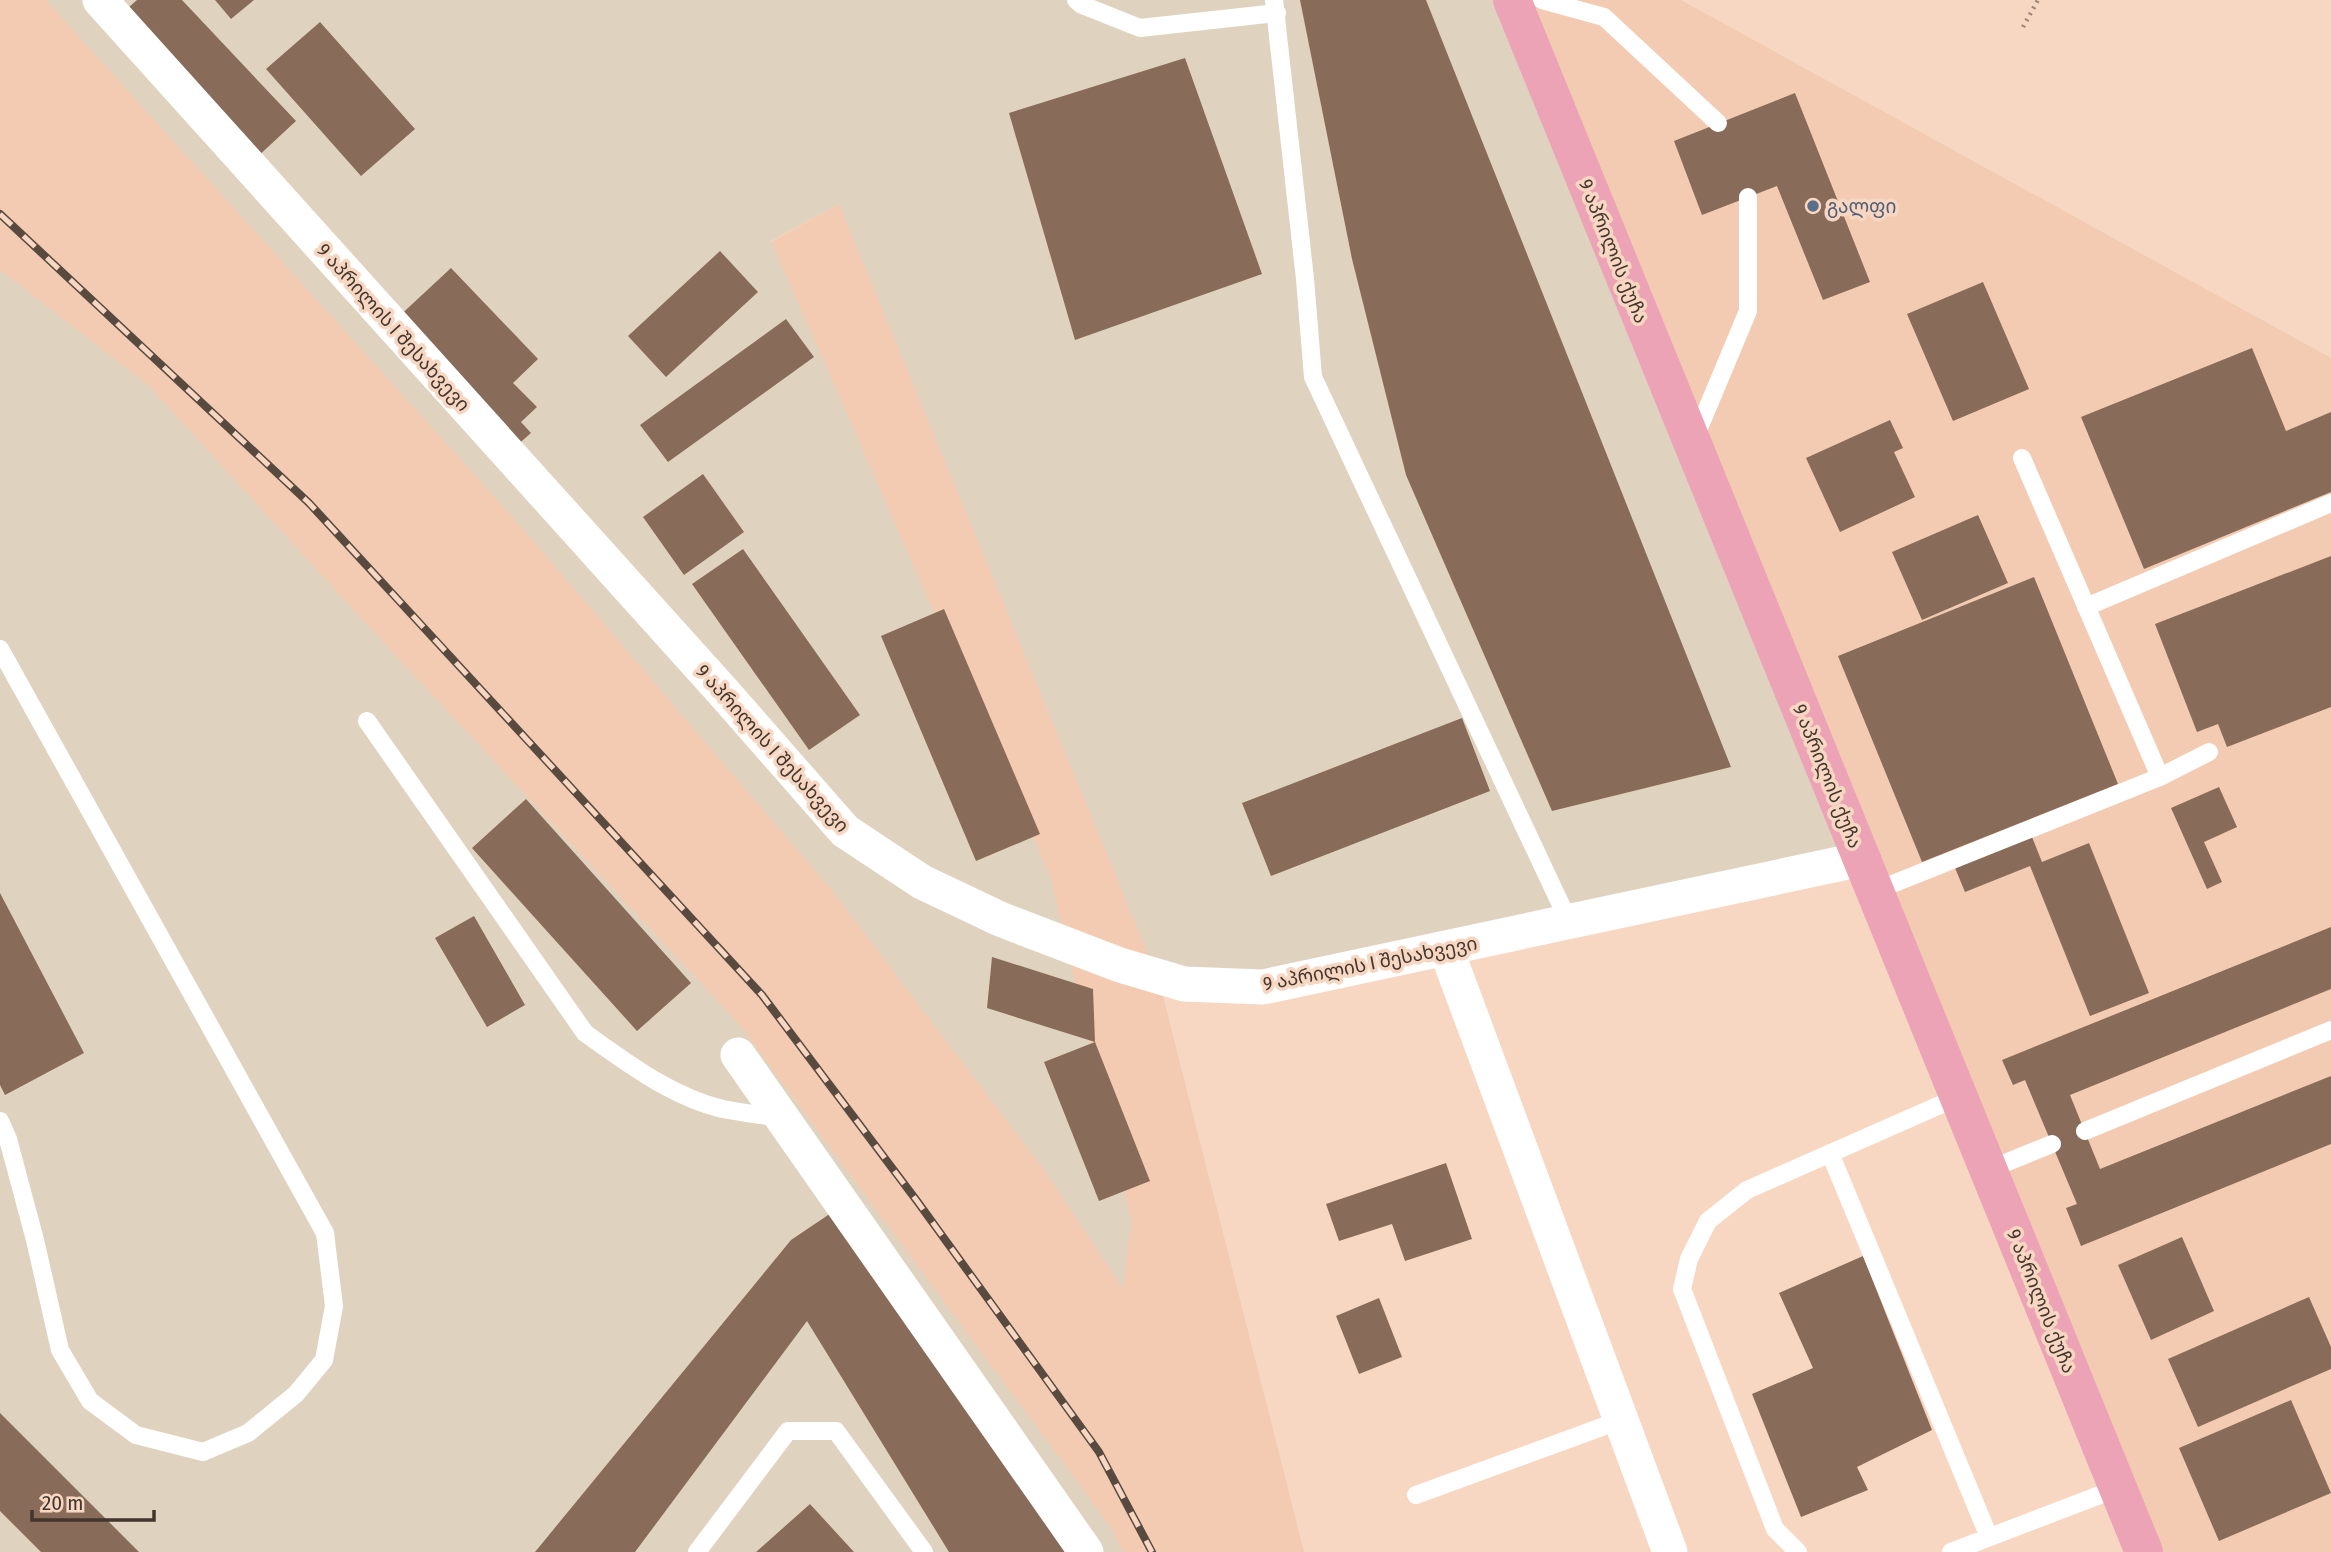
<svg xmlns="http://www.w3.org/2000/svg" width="2331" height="1552" viewBox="0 0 2331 1552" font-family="'Fira Sans Condensed','Noto Sans Georgian',sans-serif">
<rect width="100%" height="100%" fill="#f8d7c2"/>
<!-- built -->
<path fill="#f2cbb2" d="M0 0H46L511 515 831 889 1045 1171 1123 1288 1050 876 771 242 839 204 1159 980 1304 1552H1123L1112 1529 738 1023 368 626 148 385 0 270Z
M1512 0H1681L2331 358V1552H2144Z"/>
<!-- industrial -->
<path fill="#dfd3bf" d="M46 0H1512L1862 859 1450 952 1159 980 839 204 771 241 1050 876 1131 1222 1123 1289 1045 1171 831 889 511 515Z
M0 270 148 385 368 626 738 1023 1112 1529 1123 1552H0Z"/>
<!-- building -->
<path fill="#886b58" d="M137 0H182L296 121 255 159 119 16Z
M215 0H254L231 19Z
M1300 0H1426L1731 767 1552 811 1406 475 1352 259Z
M320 22 415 129 361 176 266 69Z
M1185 58 1262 274 1075 340 1009 113Z
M1795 93 1870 282 1823 300 1777 186 1702 215 1674 141Z
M720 251 758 292 666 377 628 336Z
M451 268 538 359 513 383 537 407 521 422 531 433 515 447 394 321Z
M1983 282 2029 389 1953 421 1907 314Z
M786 319 814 357 668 462 640 425Z
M2252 348 2286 431 2331 412V492L2144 569 2081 417Z
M1890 420 1903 448 1894 452 1915 497 1840 532 1806 458Z
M703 474 744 532 684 575 643 517Z
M1978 515 2008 583 1922 620 1892 552Z
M743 549 860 715 809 750 692 584Z
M2331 556V707L2227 747 2218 724 2197 732 2155 624Z
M2034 577 2118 784 1922 862 1838 656Z
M944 609 1040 834 976 861 881 636Z
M1462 718 1490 791 1271 876 1242 803Z
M2219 787 2237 827 2204 842 2222 882 2207 889 2171 808Z
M526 799 691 983 637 1031 472 848Z
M2030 832 2042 862 2089 843 2149 993 2090 1016 2030 866 1965 892 1953 863Z
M0 893 84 1053 5 1095 0 1085Z
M474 916 525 1005 487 1027 435 938Z
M2331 927V989L2070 1095 2100 1169 2331 1076V1144L2081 1246 2066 1208 2077 1204 2025 1080 2013 1085 2002 1060Z
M992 957 1093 989 1095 1042 1150 1181 1099 1201 1044 1062 1095 1042 987 1008Z
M1446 1163 1472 1239 1405 1261 1392 1224 1339 1241 1326 1204Z
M837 1209 1066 1552H949L807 1321 635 1552H535L791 1240Z
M2182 1237 2214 1311 2151 1340 2118 1265Z
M1863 1256 1932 1430 1857 1467 1868 1490 1801 1517 1752 1394 1813 1368 1779 1293Z
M2309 1297 2331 1347V1369L2198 1427 2168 1359Z
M1379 1298 1402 1357 1359 1374 1336 1316Z
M2291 1400 2331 1493 2219 1541 2179 1448Z
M0 1413 139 1552H41L0 1511Z
M810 1504 854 1552H756Z"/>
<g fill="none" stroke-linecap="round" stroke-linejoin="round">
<!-- path -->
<path stroke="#9c8577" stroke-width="4.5" stroke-dasharray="2 5" stroke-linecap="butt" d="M2023 27 2038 0"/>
<!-- lane -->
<path stroke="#fff" stroke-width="18" d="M1076 0 1082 5 1140 28 1277 13
M1274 0 1305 279 1313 377 1569 922
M1542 0 1604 17 1718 123
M1694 440 1748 311V197
M2022 458 2160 777
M2086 607 2331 503
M0 649 325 1233 334 1306 324 1360 296 1394 248 1433 203 1452 136 1435 90 1401 60 1350 35 1240 8 1139 0 1121
M367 721 585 1033C627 1063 672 1097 723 1109 742 1113 763 1115 782 1118
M1875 891 2160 777 2209 752
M2085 1131 2331 1030
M1830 1153 1989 1537
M1988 1170 2052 1144
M1416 1495 1621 1420
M697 1552 788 1431H836L924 1552
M1798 1552 1775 1529 1682 1289 1689 1259 1708 1221 1747 1190 1958 1097
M1951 1552 2118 1488"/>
<!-- street -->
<path stroke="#fff" stroke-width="35" d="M100 0 725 694 845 831 922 882 1000 919 1120 965 1184 984 1263 987 1862 859
M1446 949 1670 1552
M738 1055 1086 1552"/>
<!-- primary -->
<path stroke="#eca3b5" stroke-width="38" d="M1512 0 2144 1552"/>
<!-- rail casing -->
<g stroke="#594a40" stroke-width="8">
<path id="rail" d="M0 214 309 503 762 995 917 1201 1099 1452 1152 1552"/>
</g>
<!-- rail -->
<use href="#rail" stroke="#f8d7c2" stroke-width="5" stroke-dasharray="16" stroke-linecap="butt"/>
</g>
<!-- markers -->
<circle fill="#5c6f8a" stroke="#f8d7c2" stroke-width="2.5" cx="1813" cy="206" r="7"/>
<g text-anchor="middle" stroke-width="7" stroke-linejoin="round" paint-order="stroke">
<!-- service labels -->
<g font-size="19" fill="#4e5e75" stroke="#f8d7c2" text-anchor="start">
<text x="1827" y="213">გალფი</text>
</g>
<!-- street labels -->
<g font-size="19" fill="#43362e" stroke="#f8d7c2">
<text transform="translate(1614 251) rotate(68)" y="7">9 აპრილის ქუჩა</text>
<text transform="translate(394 327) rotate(48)" y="7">9 აპრილის I შესახვევი</text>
<text transform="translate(773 748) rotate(48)" y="7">9 აპრილის I შესახვევი</text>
<text transform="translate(1828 776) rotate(68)" y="7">9 აპრილის ქუჩა</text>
<text transform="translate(1370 963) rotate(-11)" y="7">9 აპრილის I შესახვევი</text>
<text transform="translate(2042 1301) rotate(68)" y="7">9 აპრილის ქუჩა</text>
</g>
</g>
<!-- scale -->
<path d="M32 1510v10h122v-10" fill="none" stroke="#43362e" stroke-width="3.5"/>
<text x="42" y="1510" font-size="21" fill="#43362e" stroke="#f8d7c2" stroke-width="5" paint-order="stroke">20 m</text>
</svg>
